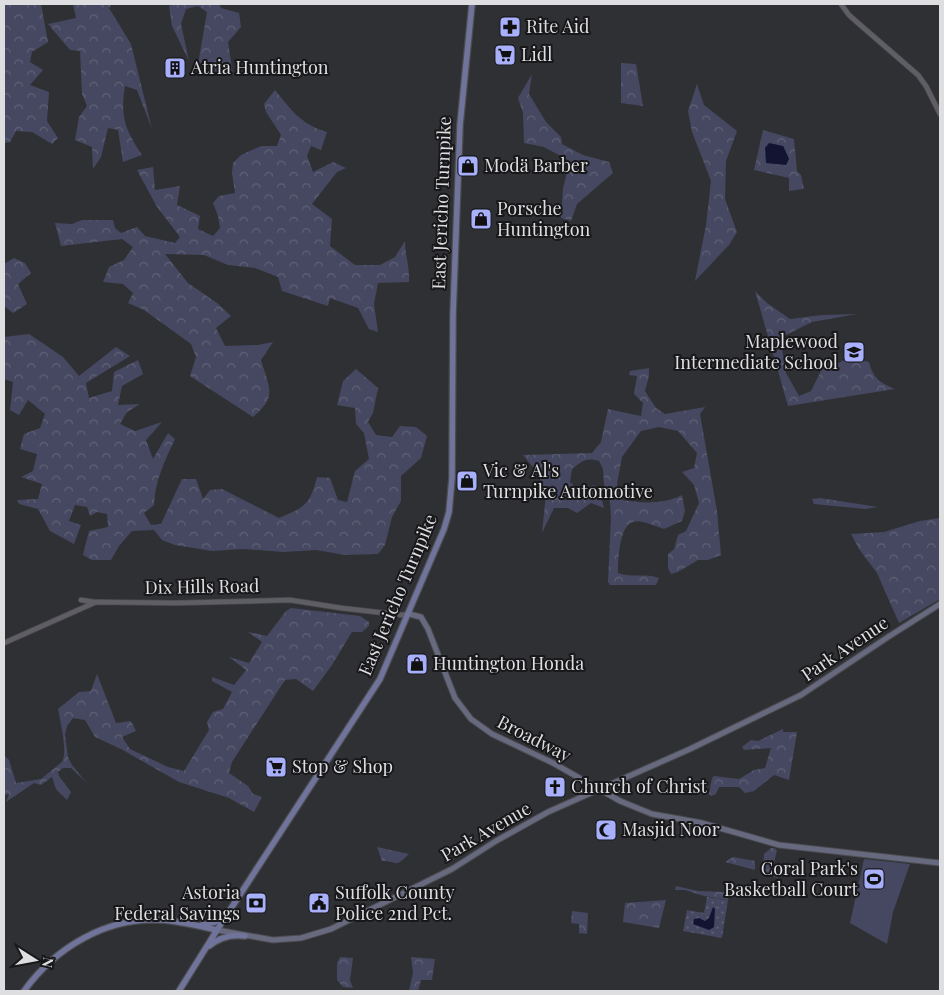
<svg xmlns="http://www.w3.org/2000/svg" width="944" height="995" viewBox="0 0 944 995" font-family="'Playfair Display',serif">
<defs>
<pattern id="grass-dots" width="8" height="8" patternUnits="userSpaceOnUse" patternTransform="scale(1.25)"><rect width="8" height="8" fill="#454860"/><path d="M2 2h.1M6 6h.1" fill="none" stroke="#5f6276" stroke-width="1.8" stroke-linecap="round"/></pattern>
<pattern id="forest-crowns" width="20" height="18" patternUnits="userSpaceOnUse" patternTransform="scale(1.25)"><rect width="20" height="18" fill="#454860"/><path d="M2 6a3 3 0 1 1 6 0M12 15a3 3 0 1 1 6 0" fill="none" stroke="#5f6276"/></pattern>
</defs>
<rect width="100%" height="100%" fill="#2f3034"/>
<!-- grass -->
<path fill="url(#grass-dots)" d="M707 897 728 900 722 938 683 931 687 910 704 913Z"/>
<!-- forest -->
<path fill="url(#forest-crowns)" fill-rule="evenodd" d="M4 4H41L48 42 32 52 30 62 43 70 30 85 49 92 47 121 58 138 52 144 32 132 16 131 10 142 4 143Z
M73 4H112L109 8 131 44 152 129 137 90 125 86C120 116 125 130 142 155L123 162 118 130 108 128 101 157 93 169 92 147 75 140 79 117 87 106 82 94 80 51 70 50 48 24 76 18Z
M173 4H219L221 8 239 13 241 27 228 42 233 75 216 72 211 64H198L207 12 198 6 186 9 181 24 189 61 172 26 169 6Z
M621 63 636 64 643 106 621 103Z
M532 74 529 94 546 122 561 137 562 144 583 155 609 162 613 173 577 204 571 221 561 218 563 188 570 161 544 147 524 143 523 113 518 98Z
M697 84 704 105 737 131 726 161 725 199 737 232 729 245 695 281 706 225 711 181 692 132 688 111Z
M275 90C291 110 302 125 327 132L321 150 311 146 307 156 313 172 333 162 346 168 337 172 312 204 332 219 330 246 355 265H380L395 257 405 241C405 255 410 268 409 282L378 283 374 304 378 332 369 329 358 308 330 298 328 306 282 291 278 277 255 268 228 265 204 255 165 254 188 283 217 303 231 316 216 328 225 346 258 345 273 342 261 360C269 388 278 396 253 417L190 376 196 357 191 344 144 310 128 303 133 293 123 284 103 282 109 267 124 260 133 247 122 239 61 246 55 223 72 224 82 220H113L115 228 121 233 137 227 145 236 175 243 180 237 157 207 137 170 153 167 155 190 180 186 177 205 200 216 198 229 213 236 220 228 218 216 213 203 219 196 235 193 232 173 233 163 241 155 261 146H277L281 135 266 112 264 104Z
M763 130 794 139 797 171 801 175 804 189 789 191V178L754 170ZM783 146 789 159 765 148Z
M14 258 25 263 31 273 18 284 27 304 13 313 4 306V264Z
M755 291 767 303 790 319 822 315 857 314 812 322 780 338 786 373 799 396 811 391 827 359 838 363 849 358 869 362C873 379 881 383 895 389L788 406Z
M29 334 63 357 79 376 116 347 130 356 86 383 89 398 112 391 114 372 138 360 143 374 122 386 118 405 140 404 127 412 120 424 135 431 162 422 146 440 153 459 168 433 175 439C165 460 155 481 154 505L144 513 151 525 161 524 182 479H196L203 499 210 490 222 489 279 518C305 507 310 505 317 477L330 478 338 500 347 502 355 471 369 459 364 433 356 424 355 408 337 405 343 381 356 369 378 388 373 413 368 422 376 435 392 437 400 426 416 427 427 436 421 458 401 476V501L392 517 385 545 378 554 345 555 316 550 284 552 243 549 212 551 175 545 162 540 154 530 132 531 119 546 111 560H92L83 555 89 531 108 527 107 514 97 512 90 516 87 507 75 505 69 521 81 525 74 544 50 531 38 509 19 504 17 500 38 499 42 484 21 477 33 471 37 454 20 449 24 434 40 428 45 414 28 400 19 415 10 410 13 382 4 379V337Z
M649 368V376L645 391 656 408 665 414 705 407 700 414 717 511 721 555 708 560H698L678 572 671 574 668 568V554L674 549 678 535 686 531 699 503 694 485 682 472 694 468 697 453 678 431 659 427 641 431 622 457 617 484 622 500C642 503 663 505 682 495L685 511 682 521 664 529C656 527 641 519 633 522 619 525 618 562 618 573 632 578 646 573 659 578L656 585H610L608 582 611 518 610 501 604 484 603 469 599 461C586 457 582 461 572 469L570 482 578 490 594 485 599 490 604 508 591 503 577 513 568 508H554L542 533 546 494 537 472 523 455 592 453 601 442 608 409 641 416 643 403 634 394 637 376 629 375 630 371Z
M820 498 878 507 865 509 814 504 812 499Z
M940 518V599L899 623 877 573 859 549 851 534 884 532 920 521Z
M291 608 360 616 369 622V626L362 632H352L332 665 313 691 296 679 285 680 232 762 229 773 248 786 253 794 262 797 254 812 229 798 179 782 121 749 95 737 85 720 73 718 67 726 65 735 68 757 72 765 86 782 71 768H63L58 772 59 776 71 792 67 800 56 789 52 777 41 785 34 783 6 802 9 794 4 795V755L9 760 16 783 41 779 62 762C68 752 60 721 58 709L79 692 91 691 97 674 116 723 131 721 136 731 122 737 130 749 168 767 184 771 209 730 207 722 213 712 223 709 232 692 212 681V677L234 685 246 670 229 657 249 663 262 642 248 632 267 636 286 611Z
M783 729V732H797L789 780 774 775 754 791 745 793 739 787H719L716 794 711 796 709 794 712 778 714 776 739 779 754 770 765 768 771 748 744 750 742 747 751 740 758 741Z
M377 847 409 854C393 869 400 861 382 861Z
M771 848H774L777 850 773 867 780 871 778 878 763 874 764 854Z
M733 857 755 861V870L725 862Z
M676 886 698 891 725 892 729 895 728 900 704 896 685 890H675Z
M666 900 659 928 623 922 625 903Z
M572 911 588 913 587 934 579 933V924L571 923Z
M340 957 353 958 350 980 353 988 343 987 337 980V963Z
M411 957 435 959 432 980H421L418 991H409L413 973Z"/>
<!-- park -->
<path fill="#454860" d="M864 859 910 864 893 912 887 944 850 923Z"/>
<!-- water -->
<path fill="#131432" d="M769 143 783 146 789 159 786 165 766 163 765 148Z
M713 907 715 909 714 927 709 930 693 924 694 919 699 918 705 921 709 918Z"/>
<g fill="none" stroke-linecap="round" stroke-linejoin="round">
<!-- tertiary casing -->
<g stroke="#4b4b4f" stroke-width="6">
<path id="tertiary" d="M841 4 849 15 858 23 918 75 926 86 940 114
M81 600 94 602
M4 643 96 602 176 603 290 600 341 608 402 615 409 614"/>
</g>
<!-- secondary casing -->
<g stroke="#4b4b4f" stroke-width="7">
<path id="secondary" d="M409 614 421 617 428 629 455 698 471 719 492 734 553 763 620 801 652 814 702 823 779 845 940 863
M217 930 273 940 301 938 331 929 452 869 496 841 548 812 690 749 801 695 888 637 940 604"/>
</g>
<!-- primary casing -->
<g stroke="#4b4b4f" stroke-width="8">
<path id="primary" d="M202 925 215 922 226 915
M209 946C220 937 231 934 245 936
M24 991C55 948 106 917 161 920 180 921 199 926 217 930
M179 991 217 930 380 679 444 529 449 512 452 478 453 315 460 125 472 4"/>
</g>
<!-- tertiary -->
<use href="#tertiary" stroke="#5e5e64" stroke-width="4.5"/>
<!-- secondary -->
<use href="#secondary" stroke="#67697f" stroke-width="5"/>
<!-- primary -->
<use href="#primary" stroke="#70749a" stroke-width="5.5"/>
</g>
<!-- icons -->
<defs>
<g id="pharmacy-square" transform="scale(1.125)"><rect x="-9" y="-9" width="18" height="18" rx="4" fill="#a8b0fc" stroke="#18181a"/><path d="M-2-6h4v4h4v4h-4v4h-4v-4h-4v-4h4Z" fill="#111"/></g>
<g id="supermarket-square" transform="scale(1.125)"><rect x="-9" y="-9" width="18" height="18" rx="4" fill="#a8b0fc" stroke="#18181a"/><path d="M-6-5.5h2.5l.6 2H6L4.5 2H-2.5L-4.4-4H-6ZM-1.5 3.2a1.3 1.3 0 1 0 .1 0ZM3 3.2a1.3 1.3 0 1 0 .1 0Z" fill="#111"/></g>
<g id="building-square" transform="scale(1.125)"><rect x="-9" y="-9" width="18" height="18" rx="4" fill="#a8b0fc" stroke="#18181a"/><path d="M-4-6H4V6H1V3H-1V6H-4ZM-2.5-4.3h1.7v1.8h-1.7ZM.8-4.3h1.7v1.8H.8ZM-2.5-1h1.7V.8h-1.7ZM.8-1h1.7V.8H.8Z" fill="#111"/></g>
<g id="shop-square" transform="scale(1.125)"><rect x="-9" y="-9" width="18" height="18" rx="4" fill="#a8b0fc" stroke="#18181a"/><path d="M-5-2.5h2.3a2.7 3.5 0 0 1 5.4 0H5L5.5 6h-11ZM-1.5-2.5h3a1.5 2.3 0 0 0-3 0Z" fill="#111"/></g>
<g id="school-square" transform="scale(1.125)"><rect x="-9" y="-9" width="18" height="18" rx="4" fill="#a8b0fc" stroke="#18181a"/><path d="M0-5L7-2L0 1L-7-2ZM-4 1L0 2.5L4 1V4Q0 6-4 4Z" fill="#111"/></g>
<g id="church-square" transform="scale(1.125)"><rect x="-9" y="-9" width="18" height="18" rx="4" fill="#a8b0fc" stroke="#18181a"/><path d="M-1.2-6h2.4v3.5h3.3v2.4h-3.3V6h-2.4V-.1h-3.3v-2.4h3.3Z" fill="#111"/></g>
<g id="mosque-square" transform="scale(1.125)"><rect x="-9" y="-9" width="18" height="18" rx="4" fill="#a8b0fc" stroke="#18181a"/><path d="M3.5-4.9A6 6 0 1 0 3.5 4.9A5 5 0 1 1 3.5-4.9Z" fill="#111"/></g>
<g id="stadium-square" transform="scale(1.125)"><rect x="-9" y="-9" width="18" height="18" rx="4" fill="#a8b0fc" stroke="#18181a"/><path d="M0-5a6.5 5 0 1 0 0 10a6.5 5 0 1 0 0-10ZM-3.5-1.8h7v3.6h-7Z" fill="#111"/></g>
<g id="bank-square" transform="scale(1.125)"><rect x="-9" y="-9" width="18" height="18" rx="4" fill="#a8b0fc" stroke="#18181a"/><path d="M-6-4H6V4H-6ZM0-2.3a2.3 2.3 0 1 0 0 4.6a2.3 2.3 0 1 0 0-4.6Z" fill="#111"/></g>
<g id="civic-square" transform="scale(1.125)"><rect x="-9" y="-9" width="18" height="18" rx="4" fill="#a8b0fc" stroke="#18181a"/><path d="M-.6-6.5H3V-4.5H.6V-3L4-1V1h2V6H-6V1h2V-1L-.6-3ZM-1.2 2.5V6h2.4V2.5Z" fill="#111"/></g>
</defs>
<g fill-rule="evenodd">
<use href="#pharmacy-square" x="510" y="27"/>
<use href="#supermarket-square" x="505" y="55"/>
<use href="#building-square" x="175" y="68"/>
<use href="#shop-square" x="468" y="166"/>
<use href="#shop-square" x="481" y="219"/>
<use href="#school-square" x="854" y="352"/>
<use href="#shop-square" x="467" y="481"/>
<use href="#shop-square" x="417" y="664"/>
<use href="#supermarket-square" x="276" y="767"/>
<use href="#church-square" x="555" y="787"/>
<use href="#mosque-square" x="606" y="830"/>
<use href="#stadium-square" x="874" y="879"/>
<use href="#bank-square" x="256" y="903"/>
<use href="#civic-square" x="319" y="903"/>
</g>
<g text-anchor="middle" stroke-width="4" stroke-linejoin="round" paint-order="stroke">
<!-- poi labels -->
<g font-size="18" fill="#dedee1" stroke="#18181a" text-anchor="start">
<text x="526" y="33">Rite Aid</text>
<text x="521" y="61">Lidl</text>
<text x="191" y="74">Atria Huntington</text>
<text x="484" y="172">Modä Barber</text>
<text x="497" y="215">Porsche<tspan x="497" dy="21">Huntington</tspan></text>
<text x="838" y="348" text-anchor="end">Maplewood<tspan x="838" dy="21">Intermediate School</tspan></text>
<text x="483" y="477">Vic &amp; Al's<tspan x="483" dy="21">Turnpike Automotive</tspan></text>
<text x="433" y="670">Huntington Honda</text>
<text x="292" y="773">Stop &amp; Shop</text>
<text x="571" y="793">Church of Christ</text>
<text x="622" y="836">Masjid Noor</text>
<text x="858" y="875" text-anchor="end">Coral Park's<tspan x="858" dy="21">Basketball Court</tspan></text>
<text x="240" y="899" text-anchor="end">Astoria<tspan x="240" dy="21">Federal Savings</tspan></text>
<text x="335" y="899">Suffolk County<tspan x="335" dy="21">Police 2nd Pct.</tspan></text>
</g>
<!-- street labels -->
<g font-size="18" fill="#dedee1" stroke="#18181a">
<text transform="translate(442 203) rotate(-88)" y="6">East Jericho Turnpike</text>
<text transform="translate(202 587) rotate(-1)" y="6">Dix Hills Road</text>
<text transform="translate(398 595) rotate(-67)" y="6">East Jericho Turnpike</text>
<text transform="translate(845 649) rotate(-34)" y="6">Park Avenue</text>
<text transform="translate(534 739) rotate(27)" y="6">Broadway</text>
<text transform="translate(486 832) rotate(-30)" y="6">Park Avenue</text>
</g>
</g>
<!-- border -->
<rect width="944" height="995" fill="none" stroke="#dedee1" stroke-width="10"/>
<!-- north arrow -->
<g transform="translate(35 960) rotate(101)" stroke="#18181a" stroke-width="4" paint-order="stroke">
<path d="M0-4L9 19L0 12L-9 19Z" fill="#dedee1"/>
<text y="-8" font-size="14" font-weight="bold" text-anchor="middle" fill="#dedee1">N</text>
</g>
</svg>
